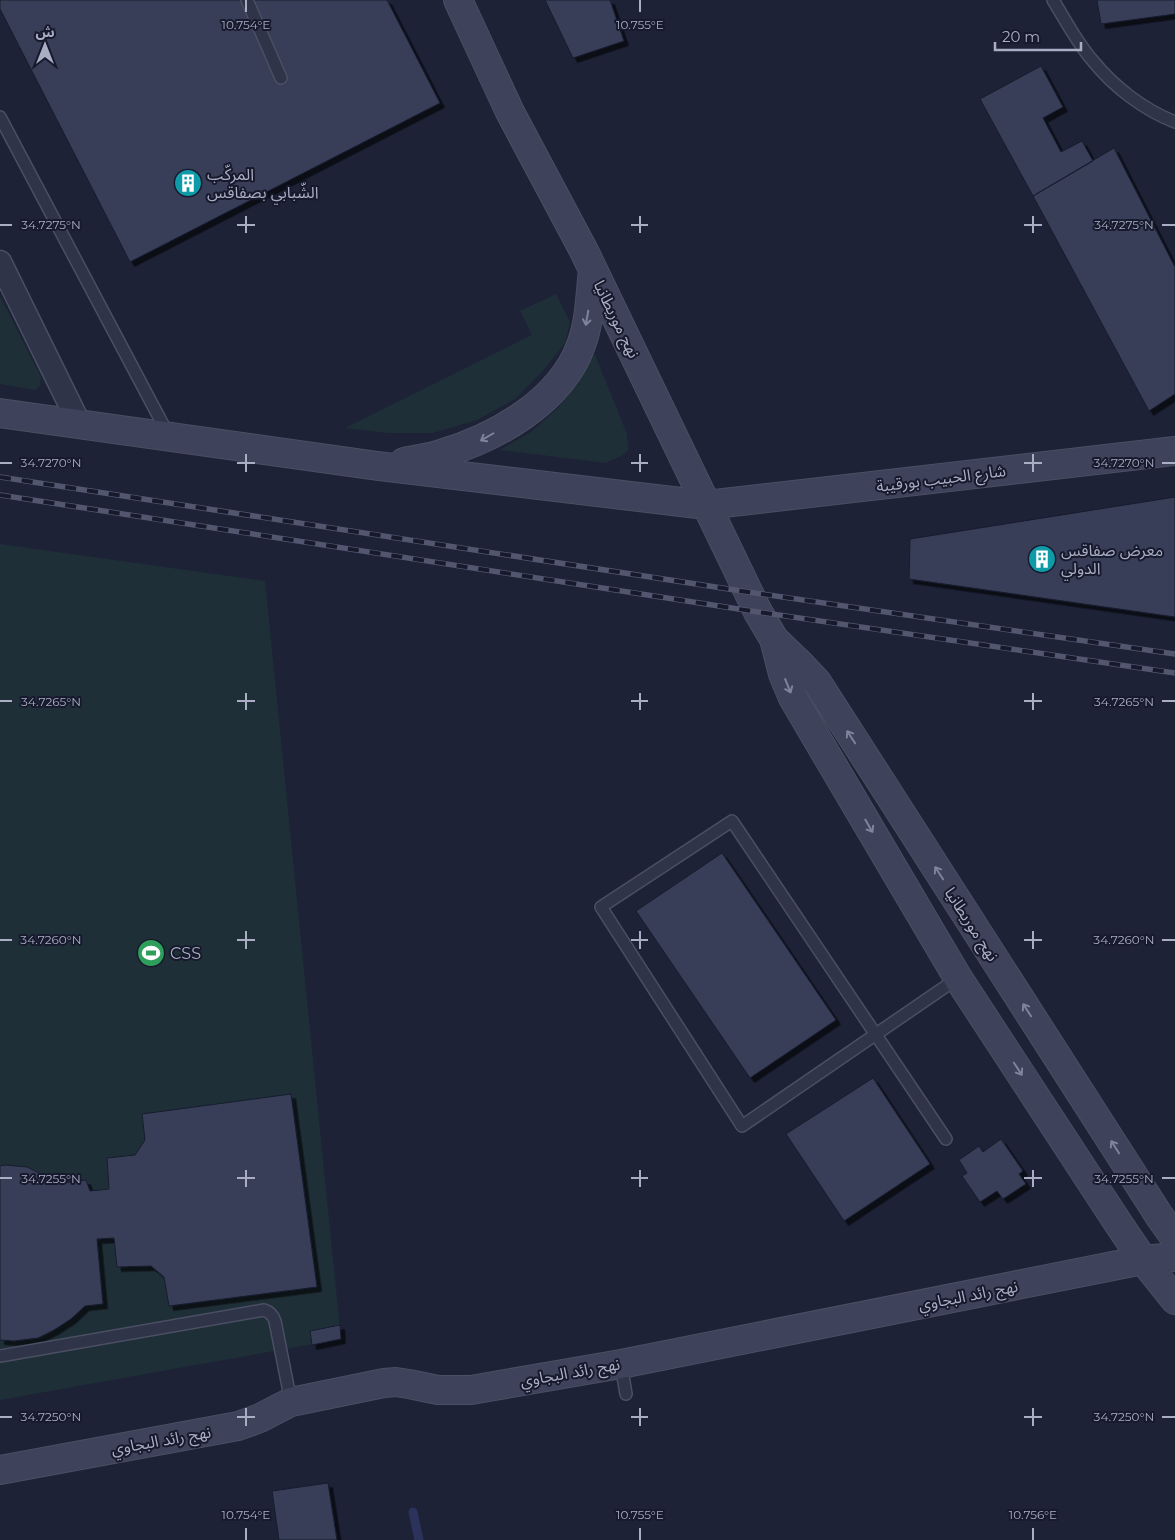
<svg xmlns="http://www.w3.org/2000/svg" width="1175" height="1540" viewBox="0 0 1175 1540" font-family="Montserrat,'Noto Sans Arabic',sans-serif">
<defs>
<filter id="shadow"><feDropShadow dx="4.5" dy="4.5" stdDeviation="0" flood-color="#0009"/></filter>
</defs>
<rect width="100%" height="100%" fill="#1d2237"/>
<!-- green -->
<path fill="#1f2f38" d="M556 294 570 322 565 343 543 371 515 399 477 420 433 433H388L345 428 532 335 520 311Z
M0 296 41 377 40 385 35 390 0 384Z
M593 350 627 434 628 451 619 457 606 463 500 450 531 432 558 408 579 383Z
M0 544 265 581 341 1339 0 1400Z"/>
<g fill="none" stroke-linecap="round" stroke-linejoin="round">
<!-- stream -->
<path stroke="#2b335b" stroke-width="9" d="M413 1512 419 1540"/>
</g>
<!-- building -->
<path fill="#383e58" stroke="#181c2e" filter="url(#shadow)" d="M0 0H387L440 103 130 262 0 9Z
M545 0H610L624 41 573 58Z
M1097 0H1175V14L1101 24Z
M1041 66 1063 107 1043 118 1061 152 1082 141 1093 161 1033 196 980 99Z
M1114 148 1175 267V394L1149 411 1033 196Z
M1175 497V617L909 579 910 539Z
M722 853 836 1020 750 1078 636 911Z
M873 1078 930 1164 844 1221 786 1134Z
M291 1094 317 1287 169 1306 164 1277 151 1266 117 1267 114 1238 97 1239 103 1304 85 1306 71 1319 54 1330 38 1338 14 1341 0 1340V1166L5 1165 27 1167 47 1177 54 1184 86 1180 90 1191 109 1189 107 1158 135 1155 145 1140 142 1114Z
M1001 1139 1023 1171 1019 1174 1026 1184 1003 1199 997 1191 980 1202 962 1176 967 1173 959 1160 979 1146 983 1152Z
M340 1325 341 1339 312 1345 310 1331Z
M328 1483 337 1540H279L272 1491Z"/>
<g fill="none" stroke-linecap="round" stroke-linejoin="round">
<!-- lane casing -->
<g stroke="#4b4f63" stroke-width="14">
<path id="lane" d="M247 0 281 78
M1053 0C1066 21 1077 43 1093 61 1114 87 1144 110 1175 122
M0 117 169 436
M946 1139 732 821 601 907 742 1126 958 978
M0 1356 264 1310C270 1312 273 1315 275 1321L291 1402
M621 1364 626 1394"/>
</g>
<!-- street casing -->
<g stroke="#4b4f63" stroke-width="25">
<path id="street" d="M0 262 80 425"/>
</g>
<!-- secondary casing -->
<g stroke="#4b4f63" stroke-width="30">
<path id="secondary" d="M458 0 510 112 584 251 758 612 774 639 783 674 793 698 958 978 1118 1223 1143 1260 1175 1300
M0 413 378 466 706 505 1175 451
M404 462C416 459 429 458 441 454 495 438 561 402 581 345 590 322 590 295 593 270
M774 639 800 664 817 682 1160 1217 1175 1238
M0 1470 238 1426 260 1418 291 1402 384 1383 396 1382 409 1384 438 1390H471L621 1364 1143 1260 1175 1257"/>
</g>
<!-- lane -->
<use href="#lane" stroke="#303448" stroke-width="11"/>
<!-- street -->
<use href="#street" stroke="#303448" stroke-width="22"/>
<!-- secondary -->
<use href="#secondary" stroke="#3e425b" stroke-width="28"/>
<!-- rail casing -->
<g stroke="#52576f" stroke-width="5.5">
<path id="rail" d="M0 477 748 592 1175 654
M0 495 758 612 1175 673"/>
</g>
<!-- rail -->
<use href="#rail" stroke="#161a2c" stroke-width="4" stroke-dasharray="11" stroke-linecap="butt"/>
</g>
<!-- one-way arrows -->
<defs><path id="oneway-shaft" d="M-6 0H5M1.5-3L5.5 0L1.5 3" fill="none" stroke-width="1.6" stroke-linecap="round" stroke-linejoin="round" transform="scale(1.25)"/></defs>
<g stroke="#7f839b">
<use href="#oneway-shaft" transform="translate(587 318) rotate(100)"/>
<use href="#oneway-shaft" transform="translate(487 437) rotate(150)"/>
<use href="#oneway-shaft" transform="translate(788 686) rotate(68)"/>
<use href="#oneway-shaft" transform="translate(851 737) rotate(-123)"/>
<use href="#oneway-shaft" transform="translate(869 826) rotate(60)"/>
<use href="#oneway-shaft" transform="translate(939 873) rotate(-123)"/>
<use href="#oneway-shaft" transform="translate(1027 1010) rotate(-123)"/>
<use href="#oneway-shaft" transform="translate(1018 1069) rotate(57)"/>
<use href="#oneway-shaft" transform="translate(1115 1147) rotate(-123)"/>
</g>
<!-- ticks -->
<path fill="none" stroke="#aaaec5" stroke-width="2" d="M246 0V12M640 0V12M246 216V233M640 216V233M1033 216V233M0 225H12M237 225H255M631 225H648M1024 225H1042M1162 225H1175M246 454V472M640 454V472M1033 454V472M0 463H12M237 463H255M631 463H648M1024 463H1042M1162 463H1175M246 693V710M640 693V710M1033 693V710M0 701H12M237 701H255M631 701H648M1024 701H1042M1162 701H1175M246 931V949M640 931V949M1033 931V949M0 940H12M237 940H255M631 940H648M1024 940H1042M1162 940H1175M246 1170V1187M640 1170V1187M1033 1170V1187M0 1178H12M237 1178H255M631 1178H648M1024 1178H1042M1162 1178H1175M246 1408V1426M640 1408V1426M1033 1408V1426M0 1417H12M237 1417H255M631 1417H648M1024 1417H1042M1162 1417H1175M246 1528V1540M640 1528V1540M1033 1528V1540"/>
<!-- icons -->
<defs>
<g id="building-disc" transform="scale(1.4375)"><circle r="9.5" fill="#0f9aa8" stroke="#161a2c"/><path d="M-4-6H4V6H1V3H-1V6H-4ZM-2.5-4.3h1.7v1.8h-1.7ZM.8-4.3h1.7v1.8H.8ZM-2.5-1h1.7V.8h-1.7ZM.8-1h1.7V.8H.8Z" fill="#fff"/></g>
<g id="stadium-disc" transform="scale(1.4375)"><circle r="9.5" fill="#2e9e5b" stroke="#161a2c"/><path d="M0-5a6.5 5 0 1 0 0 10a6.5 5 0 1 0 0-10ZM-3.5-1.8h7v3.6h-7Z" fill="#fff"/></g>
</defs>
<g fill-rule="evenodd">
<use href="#building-disc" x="188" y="183"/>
<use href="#building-disc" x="1042" y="559"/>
<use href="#stadium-disc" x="151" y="953"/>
</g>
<g text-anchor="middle" stroke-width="4" stroke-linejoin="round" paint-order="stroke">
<!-- poi labels -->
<g font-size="16" fill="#aaaec5" stroke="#161a2c" text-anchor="start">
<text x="207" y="180">المركّب<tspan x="207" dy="18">الشّبابي بصفاقس</tspan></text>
<text x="1061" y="556">معرض صفاقس<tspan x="1061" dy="18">الدولي</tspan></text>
<text x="170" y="959">CSS</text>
</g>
<!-- street labels -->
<g font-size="16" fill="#aaaec5" stroke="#161a2c">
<text transform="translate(617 319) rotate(64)" y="6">نهج موريطانيا</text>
<text transform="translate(941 478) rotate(-7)" y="6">شارع الحبيب بورقيبة</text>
<text transform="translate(972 924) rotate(57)" y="6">نهج موريطانيا</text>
<text transform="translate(968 1295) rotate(-11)" y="6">نهج رائد البجاوي</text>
<text transform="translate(570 1372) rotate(-10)" y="6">نهج رائد البجاوي</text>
<text transform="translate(161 1440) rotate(-10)" y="6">نهج رائد البجاوي</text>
</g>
</g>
<g font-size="12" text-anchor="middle" fill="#aaaec5" stroke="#161a2c" stroke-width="4" stroke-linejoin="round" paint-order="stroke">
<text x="246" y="29">10.754°E</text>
<text x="640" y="29">10.755°E</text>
<text x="51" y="229">34.7275°N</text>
<text x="1124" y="229">34.7275°N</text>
<text x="51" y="467">34.7270°N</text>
<text x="1124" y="467">34.7270°N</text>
<text x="51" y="706">34.7265°N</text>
<text x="1124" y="706">34.7265°N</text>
<text x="51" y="944">34.7260°N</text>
<text x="1124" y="944">34.7260°N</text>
<text x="51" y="1183">34.7255°N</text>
<text x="1124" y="1183">34.7255°N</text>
<text x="51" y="1421">34.7250°N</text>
<text x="1124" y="1421">34.7250°N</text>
<text x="246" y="1519">10.754°E</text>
<text x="640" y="1519">10.755°E</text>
<text x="1033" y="1519">10.756°E</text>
</g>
<!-- north arrow -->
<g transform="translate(45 45)" stroke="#161a2c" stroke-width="4" paint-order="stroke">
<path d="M0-4L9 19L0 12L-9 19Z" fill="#aaaec5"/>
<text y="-8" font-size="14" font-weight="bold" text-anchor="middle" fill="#aaaec5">ش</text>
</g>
<!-- scale -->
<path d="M995 42v8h86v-8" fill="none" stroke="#aaaec5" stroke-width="2.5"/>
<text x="1002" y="42" font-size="15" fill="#aaaec5" stroke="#161a2c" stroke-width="4" paint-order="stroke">20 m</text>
</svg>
